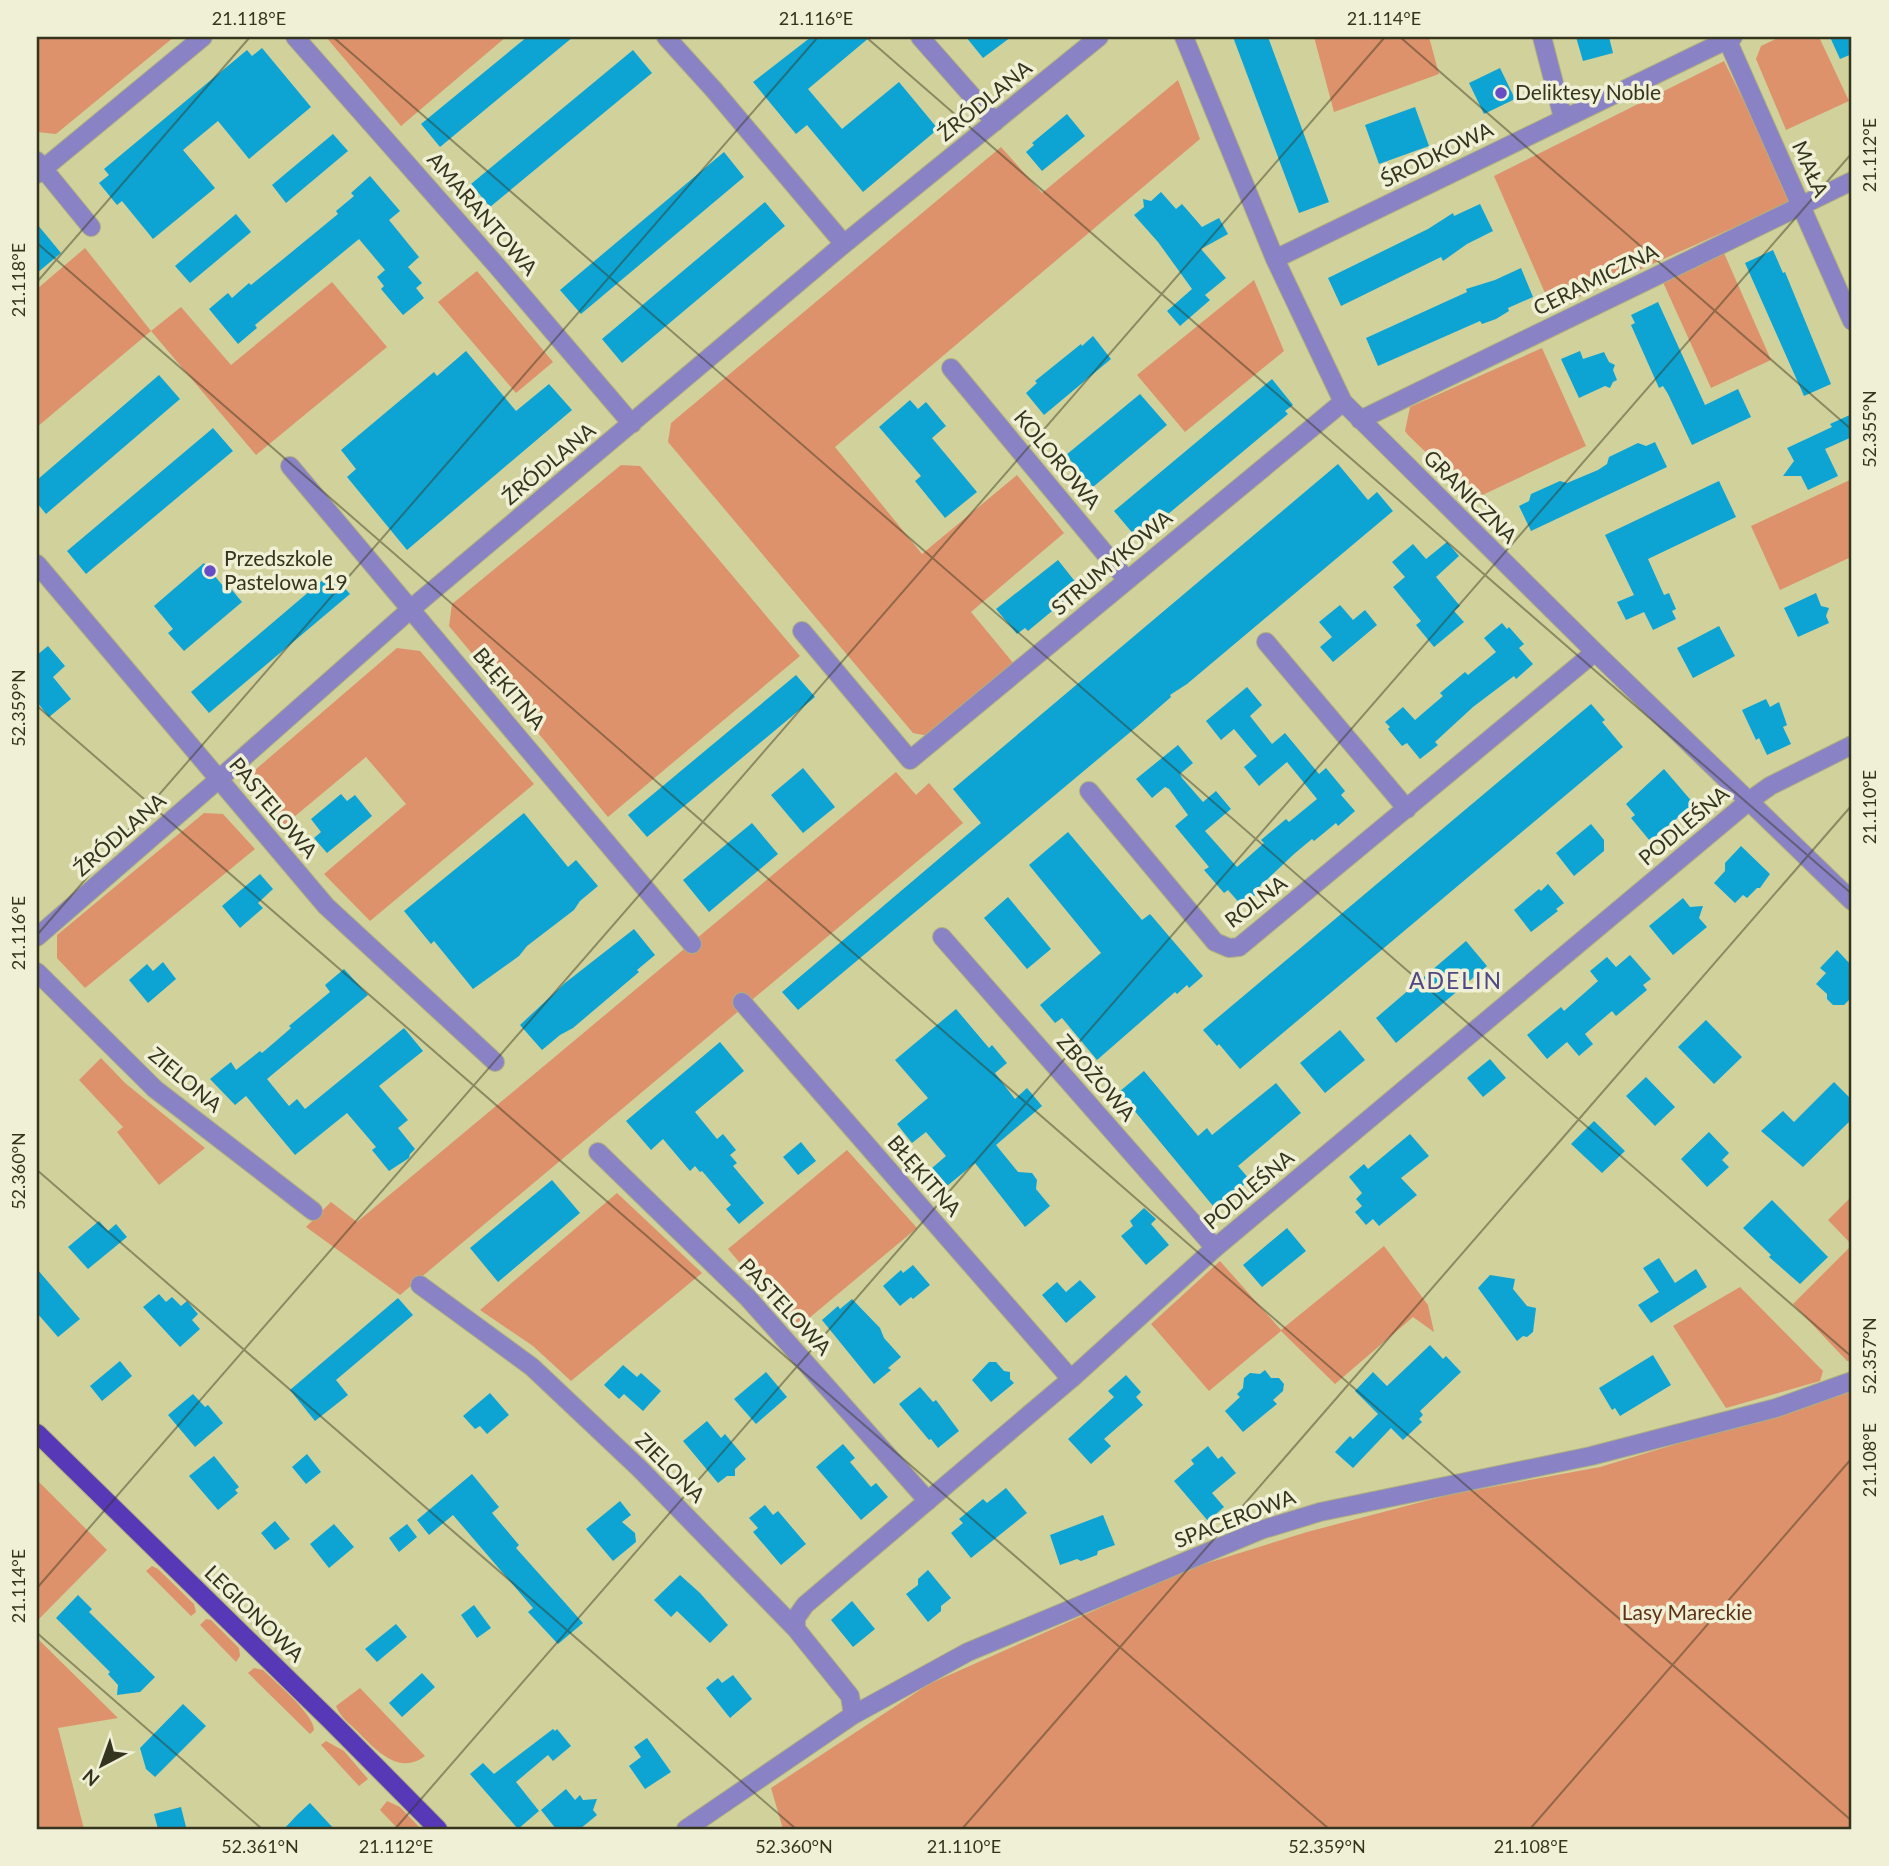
<svg xmlns="http://www.w3.org/2000/svg" width="1889" height="1866" viewBox="0 0 1889 1866" font-family="Lato,sans-serif">
<rect width="100%" height="100%" fill="#d1d19c"/>
<!-- green -->
<path fill="#dd926c" d="M37 37H174L56 134 37 132Z
M326 37H506L401 126Z
M1314 37H1429L1439 74 1334 112Z
M1780 37H1819L1849 101 1786 130 1756 59 1761 46Z
M1724 61 1793 201 1552 309 1494 176Z
M1178 80 1200 139 835 447 922 554 1017 475 1064 533 971 612 1014 664 929 736 913 733 668 442 671 423 1001 147 1042 193Z
M85 248 151 331 181 307 231 365 332 282 387 347 256 455 151 331 37 427V289Z
M1724 253 1771 360 1711 388 1662 280Z
M477 271 553 362 516 393 438 302Z
M1254 280 1284 351 1185 432 1137 375Z
M1542 348 1586 446 1474 499 1408 435 1405 431 1410 407Z
M621 465 640 466 800 656 608 817 449 626 452 604Z
M1852 479V560L1851 557 1780 590 1751 526Z
M397 648 420 651 534 784 370 921 324 874 406 804 366 757 282 827 251 790 255 770Z
M896 772 916 795 929 783 963 823 400 1295 306 1227 331 1202 357 1222Z
M204 813 223 814 255 849 85 988 57 958V935Z
M101 1058 125 1083 205 1148 159 1185 117 1132 123 1127 79 1080Z
M847 1150 917 1228 796 1329 728 1249Z
M617 1193 702 1273 571 1381 533 1346 480 1310Z
M1852 1196V1362L1847 1361 1793 1304 1852 1245 1828 1220Z
M1384 1246 1428 1305 1434 1332 1413 1317 1335 1384 1281 1331 1209 1391 1151 1324 1220 1261 1281 1330Z
M1740 1287 1823 1371 1820 1381 1726 1408 1673 1326Z
M1852 1391V1829H783L771 1788 929 1684 1188 1569 1307 1532 1448 1495 1600 1467Z
M37 1480 107 1550 37 1621Z
M152 1566 158 1569 194 1604 196 1612 191 1616 146 1571Z
M206 1619 211 1620 239 1648 240 1656 236 1662 200 1625Z
M37 1638 118 1718 58 1728 84 1829H37Z
M254 1668 263 1670C275 1682 314 1714 314 1730L310 1734 248 1673Z
M360 1688 425 1756C399 1776 376 1750 358 1732 350 1724 340 1717 336 1706Z
M326 1741 344 1751 368 1779 359 1786 321 1745Z
M387 1801 400 1807 421 1829H398L380 1810Z"/>
<!-- building -->
<path fill="#0da4d3" d="M527 37H573L440 147 421 124Z
M811 37H870L808 89 842 129 899 82 938 129 863 192 807 125 796 134 753 82Z
M966 37H1011L983 58Z
M1233 37H1268L1329 202 1299 213Z
M1576 37H1609L1613 53 1583 61Z
M1830 37H1852V54L1840 59Z
M262 48 311 107 249 159 218 121 183 150 215 188 153 239 122 201 117 205 99 183 109 175 104 169 247 50 252 56Z
M633 50 652 73 490 207 471 184Z
M1500 68 1515 99 1484 114 1469 83Z
M1415 107 1429 146 1379 164 1365 125Z
M1067 114 1085 136 1042 171 1026 152 1034 145 1032 143Z
M333 134 348 151 286 203 272 185Z
M724 152 744 177 581 314 560 290Z
M370 176 400 211 389 220 419 257 408 267 422 283 416 288 424 298 403 315 381 289 384 286 377 277 385 270 359 239 255 325 257 328 238 344 209 309 228 293 232 298 249 283 251 285 282 260 338 214 336 211 354 196 351 193Z
M1161 192 1176 209 1182 204 1202 227 1219 218 1228 234 1201 249 1226 278 1205 295 1210 300 1180 326 1167 311 1192 289 1158 242 1134 215 1144 207 1143 199 1151 201Z
M765 202 785 226 622 363 602 339Z
M1480 204 1493 231 1467 244 1443 261 1441 257 1341 306 1328 278 1428 229 1453 213 1454 216Z
M236 214 251 232 190 283 175 266Z
M37 224 61 253 37 273Z
M1773 250 1783 273 1785 272 1831 384 1804 396 1745 263Z
M1521 268 1533 297 1508 308 1509 311 1496 319 1482 324 1480 321 1378 366 1366 338 1467 292 1466 289 1495 280Z
M1658 302 1705 405 1738 389 1751 417 1692 445 1668 394 1663 386 1659 388 1631 325 1635 323 1631 315Z
M1093 336 1111 359 1044 415 1026 393 1037 383 1035 381 1081 344 1082 346Z
M466 351 516 411 549 384 572 410 407 550 347 477 356 469 341 450 434 372 437 376Z
M1580 351 1583 359 1604 352 1609 362 1615 365 1613 370 1617 380 1613 382 1610 388 1605 386 1579 398 1561 359Z
M159 375 180 399 46 514 37 503V480Z
M1272 379 1293 405 1285 411 1288 414 1143 535 1140 531 1135 536 1114 511Z
M1140 394 1167 425 1093 487 1066 455Z
M910 400 918 409 926 402 946 426 932 438 977 492 945 518 915 481 921 476 879 427Z
M1852 414V437L1825 449 1838 476 1808 490 1801 476H1783L1794 461 1787 448 1832 427 1830 424Z
M213 428 233 451 86 574 67 551Z
M1655 442 1667 467 1531 531 1519 506 1529 501 1531 494 1560 481 1567 483 1598 470 1607 464 1609 457 1638 443 1646 446Z
M1338 464 1368 500 1377 492 1393 511 1187 684 1170 695 1171 697 1140 724 798 1010 782 992 981 823 953 789Z
M1719 481 1736 517 1648 559 1664 595 1669 593 1676 609 1672 611 1676 619 1653 630 1644 612 1626 620 1617 602 1634 595 1605 535Z
M1447 542 1459 556 1436 577 1460 606 1454 611 1464 622 1434 647 1416 625 1421 621 1393 587 1405 577 1392 562 1413 544 1426 559Z
M1058 560 1077 584 1072 588 1075 592 1028 631 1025 628 1017 634 996 609Z
M204 563 223 586 227 584 242 602 184 651 168 633 173 629 154 606Z
M331 573 350 594 209 713 191 692Z
M1816 593 1821 606 1829 608 1826 616 1829 623 1798 637 1784 608Z
M1340 605 1353 620 1365 610 1377 625 1333 662 1320 647 1332 637 1319 622Z
M1502 623 1507 629 1509 627 1524 644 1519 648 1533 664 1516 679 1514 676 1473 707 1435 742 1438 745 1420 759 1407 743 1402 746 1388 729 1390 727 1385 722 1403 707 1415 720 1443 696 1440 693 1465 672 1468 675 1496 652 1484 638Z
M1719 626 1735 656 1693 678 1677 648Z
M48 646 65 666 53 677 71 699 49 717 37 702V655Z
M796 675 815 697 647 837 628 815Z
M1247 687 1262 705 1250 716 1272 744 1285 733 1319 774 1326 768 1345 791 1341 795 1355 811 1338 826 1336 823 1314 841 1312 839 1294 854 1257 889 1259 892 1242 906 1228 890 1224 893 1204 870 1209 867 1175 826 1188 815 1169 789 1165 787 1152 798 1136 779 1178 745 1193 763 1180 774 1182 778 1203 802 1216 791 1231 809 1205 831 1237 867 1264 843 1261 840 1286 819 1289 822 1317 799 1287 762 1259 786 1244 767 1257 756 1254 753 1234 729 1221 740 1206 721Z
M1766 699 1770 707 1779 702 1787 725 1783 727 1791 744 1767 755 1759 738 1756 740 1742 710Z
M1591 704 1605 720 1602 722 1623 747 1240 1069 1219 1044 1217 1046 1203 1030Z
M803 768 835 807 803 833 771 795Z
M1664 769 1694 804 1650 841 1631 818 1635 815 1626 804Z
M341 794 347 801 355 795 372 816 327 853 314 838 321 832 311 819Z
M524 813 568 867 576 860 598 886 580 901 574 910 527 946 519 956 473 989 434 941 431 944 404 911Z
M752 823 778 854 709 912 683 880Z
M1591 824 1604 840V851L1574 876 1556 853Z
M1068 832 1142 920 1150 914 1203 976 1189 988 1187 985 1177 994 1175 992 1097 1060 1062 1018 1055 1023 1040 1005 1101 953 1029 865Z
M1741 846 1770 874 1760 888H1757L1747 898 1743 895 1735 903 1714 883 1725 871V863Z
M260 874 273 889 258 903 263 908 240 928 222 906Z
M1548 884 1564 903 1556 909 1558 911 1531 932 1514 910 1539 889 1541 891Z
M1008 897 1051 949 1027 969 984 918Z
M1683 898 1690 907 1703 906 1699 918 1707 927 1673 955 1649 926Z
M634 929 655 955 637 970 639 972 573 1028 560 1035 542 1050 520 1025 565 983Z
M1466 941 1487 966 1396 1043 1376 1018Z
M1837 950 1852 966V997L1844 1005H1833L1827 999V994L1816 984 1826 973 1820 968Z
M1630 955 1651 979 1643 985 1647 990 1616 1016 1612 1011 1585 1034 1593 1044 1579 1056 1567 1042 1547 1059 1527 1035 1561 1007 1564 1011 1598 981 1590 971 1607 957 1616 967Z
M163 962 176 979 148 1003 129 980 147 964 153 971Z
M344 969 368 995 267 1079 289 1106 297 1099 305 1109 404 1028 423 1051 379 1086 408 1120 398 1128 415 1149 410 1154 409 1158 389 1171 372 1150 376 1147 347 1113 295 1155 246 1096 235 1105 210 1079 231 1062 236 1070 260 1051 262 1053 276 1041 291 1028 289 1026 330 992 325 985Z
M956 1009 989 1048 992 1045 1007 1063 995 1073 1015 1099 1027 1088 1042 1106 996 1145 1018 1172 1032 1173 1037 1180 1036 1189 1050 1206 1025 1227 975 1163 947 1186 932 1168 946 1156 926 1132 912 1143 897 1124 928 1098 895 1060Z
M1706 1020 1742 1057 1714 1084 1678 1047Z
M1340 1030 1365 1060 1325 1093 1300 1063Z
M720 1042 744 1071 695 1112 717 1139 723 1134 736 1150 730 1155 737 1163 733 1166 764 1203 739 1224 726 1209 731 1205 702 1171 700 1172 695 1166 690 1171 663 1139 651 1150 626 1121Z
M1490 1059 1506 1078 1483 1097 1467 1078Z
M1144 1071 1198 1136 1207 1128 1212 1135 1276 1083 1301 1113 1238 1166 1250 1180 1219 1206 1217 1202 1213 1206 1119 1092Z
M1646 1077 1675 1107 1655 1126 1626 1096Z
M1834 1082 1852 1100V1119L1803 1167 1761 1131 1783 1111 1794 1122Z
M1594 1121 1625 1151 1602 1173 1571 1144Z
M1709 1132 1729 1153 1722 1160 1729 1167 1707 1187 1681 1159Z
M1410 1134 1429 1156 1401 1178 1417 1195 1379 1226 1373 1219 1366 1225 1355 1212 1362 1206 1356 1199 1362 1193 1349 1177 1364 1164 1368 1169Z
M801 1142 816 1161 798 1175 783 1157Z
M552 1180 580 1213 498 1282 470 1248Z
M1772 1200 1828 1257 1800 1284 1769 1257 1771 1255 1743 1228Z
M1144 1208 1156 1219 1151 1224 1169 1245 1146 1265 1121 1236 1133 1226 1130 1221Z
M99 1221 108 1231 116 1224 127 1237 88 1269 68 1247Z
M1287 1228 1306 1251 1262 1287 1243 1265Z
M1659 1258 1675 1283 1696 1269 1707 1287 1651 1323 1638 1305 1659 1292 1643 1268Z
M913 1265 930 1285 913 1299 911 1297 900 1306 883 1286 901 1270 903 1273Z
M37 1269 80 1319 58 1337 37 1313Z
M1490 1275 1515 1279 1513 1289 1527 1306 1536 1308 1533 1332 1527 1337 1523 1336 1517 1341 1478 1288Z
M1080 1280 1096 1297 1066 1323 1042 1295 1057 1282 1066 1292Z
M159 1294 166 1302 172 1297 181 1306 187 1301 198 1314 192 1320 200 1329 180 1347 143 1307Z
M398 1298 413 1315 336 1380 348 1395 315 1421 290 1390Z
M852 1299 880 1328 884 1338 901 1357 888 1368 891 1370 874 1384 822 1320 838 1306 840 1309Z
M1430 1345 1443 1359 1446 1356 1461 1372 1420 1411 1423 1415 1419 1419 1422 1422 1403 1440 1391 1428 1353 1468 1335 1452 1350 1436 1353 1439 1378 1414 1355 1391 1373 1372 1387 1386Z
M1653 1355 1671 1385 1620 1416 1615 1408 1612 1410 1599 1388Z
M120 1361 132 1376 102 1401 90 1386Z
M989 1362H996L1004 1371 1010 1372V1379L1014 1383 991 1402 972 1380Z
M623 1365 637 1377 641 1373 661 1391 643 1411 624 1394 619 1399 604 1385Z
M1265 1370 1271 1378H1279L1284 1384 1283 1391 1273 1400 1277 1404 1243 1432 1225 1411 1240 1397 1237 1394 1243 1388 1244 1378 1250 1373 1260 1374Z
M766 1372 787 1397 756 1424 734 1399Z
M1126 1375 1141 1392 1136 1397 1143 1405 1104 1439 1111 1446 1091 1464 1068 1439 1114 1397 1108 1391Z
M920 1387 933 1402 936 1400 959 1431 938 1448 931 1439 929 1440 899 1404Z
M490 1393 509 1415 487 1434 480 1426 475 1429 463 1416Z
M193 1394 205 1407 208 1405 223 1423 195 1447 168 1415Z
M707 1421 721 1438 725 1434 746 1459 735 1469V1476H727L718 1483 683 1441Z
M843 1444 855 1458 850 1462 871 1487 876 1483 888 1497 861 1520 816 1467Z
M1208 1446 1218 1459 1222 1456 1236 1473 1212 1493 1224 1507 1208 1521 1174 1481 1194 1464 1191 1460Z
M307 1454 321 1472 306 1484 292 1467Z
M214 1456 239 1487 235 1490 238 1493 218 1510 189 1476Z
M472 1474 499 1507 492 1513 519 1545 516 1548 583 1623 558 1644 528 1612 533 1608 453 1515 429 1535 417 1520Z
M1006 1488 1027 1513 971 1558 951 1533 963 1523 959 1519 983 1499 987 1503Z
M620 1501 631 1515 622 1522 635 1533 636 1542 613 1561 586 1529Z
M765 1505 773 1515 778 1511 806 1544 781 1565 753 1532 758 1528 749 1518Z
M1103 1515 1115 1545 1098 1551 1097 1555 1081 1561 1077 1559 1060 1565 1050 1535Z
M275 1521 290 1539 275 1550 261 1533Z
M334 1524 354 1547 329 1568 310 1544Z
M407 1524 417 1537 399 1552 389 1538Z
M928 1570 951 1598 941 1606V1611L928 1622 906 1594 918 1585V1579Z
M680 1575 700 1593 728 1625 710 1643 677 1611 671 1617 654 1600Z
M78 1595 92 1609 89 1612 155 1677 140 1692 117 1695 118 1685 108 1674 110 1672 56 1618Z
M852 1601 875 1629 853 1647 831 1620Z
M474 1605 491 1628 477 1638 461 1615Z
M396 1624 407 1637 377 1662 365 1649Z
M422 1673 435 1687 402 1717 389 1703Z
M733 1675 752 1699 730 1718 706 1688 718 1678 722 1683Z
M183 1704 206 1726 155 1777 146 1769 140 1748Z
M553 1729 555 1731 557 1729 571 1746 553 1761 548 1755 516 1782 539 1811 518 1829 470 1774 483 1763 494 1774Z
M647 1738 671 1772 645 1789 629 1766 641 1757 634 1747Z
M566 1789 575 1800 580 1795 583 1800 597 1799 593 1810 597 1815 580 1829H556L541 1810Z
M310 1803 334 1829H284L297 1815Z
M181 1807 186 1827 158 1829 154 1814Z"/>
<g fill="none" stroke-linecap="round" stroke-linejoin="round">
<!-- minor casing -->
<g stroke="#afaf80" stroke-width="20">
<path id="minor" d="M295 37 497 266 632 424
M666 37 714 90 844 244
M920 37 995 122
M1184 37 1275 259 1343 402 1595 652 1852 901
M1542 37 1563 118
M1726 37 1852 321
M37 161 91 227
M37 174 203 37
M1275 259 1733 37
M951 368 1127 580
M1360 420 1852 181
M290 466 692 944
M37 564 326 906 495 1062
M802 631 910 760 1343 402
M1266 642 1407 809
M1089 791 1215 942 1229 948 1239 947 1595 652
M37 937 219 779 412 608 844 244 1099 37
M942 937 1215 1248
M37 972 155 1089 313 1211
M742 1002 1071 1379
M598 1152 748 1298 928 1501
M420 1285 532 1367 640 1469 796 1629 850 1696 853 1715
M796 1629V1618L805 1605 1071 1379 1215 1248 1749 801 1770 786 1852 745
M686 1829 853 1715 968 1652 1261 1530 1320 1512 1591 1456 1776 1408 1852 1381"/>
</g>
<!-- major casing -->
<g stroke="#afaf80" stroke-width="20">
<path id="major" d="M37 1433 331 1721 438 1829"/>
</g>
<!-- minor -->
<use href="#minor" stroke="#8982c5" stroke-width="18"/>
<!-- major -->
<use href="#major" stroke="#5738b6" stroke-width="18"/>
</g>
<!-- ticks -->
<path fill="none" stroke="#35351f" stroke-width="2" stroke-opacity="0.45" d="M333 37 1852 1357M866 37 1852 894M1400 37 1852 430M37 243 1852 1821M37 282 250 37M37 706 1329 1829M37 935 818 37M37 1170 796 1829M37 1588 1385 37M37 1633 262 1829M395 1829 1852 153M962 1829 1852 805M1530 1829 1852 1458"/>
<!-- markers -->
<g fill="#664dc6" stroke="#f0f0d6" stroke-width="2.5">
<circle cx="1501" cy="93" r="7"/>
<circle cx="210" cy="571" r="7"/>
</g>
<g text-anchor="middle" stroke-width="7" stroke-linejoin="round" paint-order="stroke">
<!-- poi labels -->
<g font-size="21" fill="#35351f" stroke="#f0f0d6" text-anchor="start">
<text x="1515" y="100">Deliktesy Noble</text>
<text x="224" y="566">Przedszkole<tspan x="224" dy="24">Pastelowa 19</tspan></text>
</g>
<!-- street labels -->
<g font-size="21" fill="#35351f" stroke="#f0f0d6">
<text transform="translate(985 101) rotate(-39)" y="7">ŹRÓDLANA</text>
<text transform="translate(1437 155) rotate(-26)" y="7">ŚRODKOWA</text>
<text transform="translate(1810 169) rotate(66)" y="7">MAŁA</text>
<text transform="translate(482 214) rotate(49)" y="7">AMARANTOWA</text>
<text transform="translate(1596 280) rotate(-26)" y="7">CERAMICZNA</text>
<text transform="translate(1057 460) rotate(50)" y="7">KOLOROWA</text>
<text transform="translate(549 464) rotate(-40)" y="7">ŹRÓDLANA</text>
<text transform="translate(1470 497) rotate(45)" y="7">GRANICZNA</text>
<text transform="translate(1112 563) rotate(-40)" y="7">STRUMYKOWA</text>
<text transform="translate(509 689) rotate(50)" y="7">BŁĘKITNA</text>
<text transform="translate(273 808) rotate(50)" y="7">PASTELOWA</text>
<text transform="translate(1684 826) rotate(-40)" y="7">PODLEŚNA</text>
<text transform="translate(120 835) rotate(-41)" y="7">ŹRÓDLANA</text>
<text transform="translate(1256 902) rotate(-37)" y="7">ROLNA</text>
<text transform="translate(1096 1078) rotate(49)" y="7">ZBOŻOWA</text>
<text transform="translate(185 1080) rotate(40)" y="7">ZIELONA</text>
<text transform="translate(924 1176) rotate(49)" y="7">BŁĘKITNA</text>
<text transform="translate(1249 1190) rotate(-40)" y="7">PODLEŚNA</text>
<text transform="translate(785 1307) rotate(47)" y="7">PASTELOWA</text>
<text transform="translate(670 1468) rotate(45)" y="7">ZIELONA</text>
<text transform="translate(1235 1519) rotate(-21)" y="7">SPACEROWA</text>
<text transform="translate(254 1614) rotate(44)" y="7">LEGIONOWA</text>
</g>
<!-- park labels -->
<g font-size="21" fill="#5f3117" stroke="#f0f0d6">
<text x="1687" y="1620">Lasy Mareckie</text>
</g>
<!-- neighbourhood labels -->
<g font-size="23" letter-spacing="2" fill="#504785" stroke="#f0f0d6">
<text x="1456" y="989">ADELIN</text>
</g>
</g>
<!-- border -->
<rect width="1889" height="1866" fill="none" stroke="#f0f0d6" stroke-width="77"/>
<!-- north arrow -->
<g transform="translate(102 1765) rotate(221)" stroke="#f0f0d6" stroke-width="5" paint-order="stroke">
<path d="M0-5L12 26L0 18L-12 26Z" fill="#35351f"/>
<text y="-10" font-size="19" font-weight="bold" text-anchor="middle" fill="#35351f">N</text>
</g>
<rect x="38" y="38" width="1812" height="1790" fill="none" stroke="#35351f" stroke-width="2.5"/>
<g font-size="18" text-anchor="middle" fill="#35351f">
<text x="249" y="25">21.118°E</text>
<text x="816" y="25">21.116°E</text>
<text x="1384" y="25">21.114°E</text>
<text transform="translate(1870 155) rotate(-90)" y="6">21.112°E</text>
<text transform="translate(19 280) rotate(-90)" y="6">21.118°E</text>
<text transform="translate(1870 429) rotate(-90)" y="6">52.355°N</text>
<text transform="translate(19 708) rotate(-90)" y="6">52.359°N</text>
<text transform="translate(1870 807) rotate(-90)" y="6">21.110°E</text>
<text transform="translate(19 933) rotate(-90)" y="6">21.116°E</text>
<text transform="translate(19 1171) rotate(-90)" y="6">52.360°N</text>
<text transform="translate(1870 1356) rotate(-90)" y="6">52.357°N</text>
<text transform="translate(1870 1460) rotate(-90)" y="6">21.108°E</text>
<text transform="translate(19 1586) rotate(-90)" y="6">21.114°E</text>
<text x="260" y="1853">52.361°N</text>
<text x="396" y="1853">21.112°E</text>
<text x="794" y="1853">52.360°N</text>
<text x="964" y="1853">21.110°E</text>
<text x="1327" y="1853">52.359°N</text>
<text x="1531" y="1853">21.108°E</text>
</g>
</svg>
